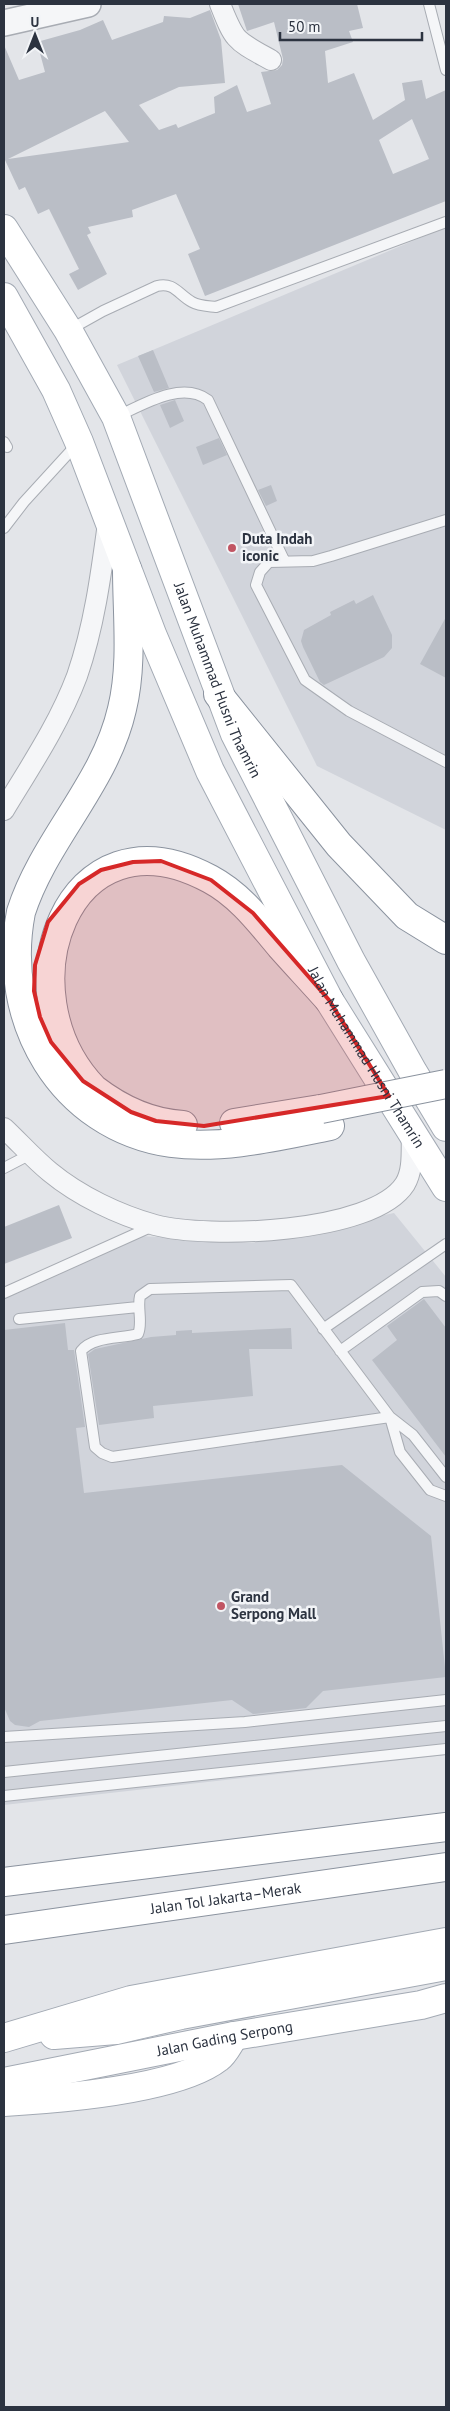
<svg xmlns="http://www.w3.org/2000/svg" width="450" height="2411" viewBox="0 0 450 2411" font-family="'PT Sans',sans-serif">
<rect width="100%" height="100%" fill="#e3e5e9"/>
<!-- built -->
<path fill="#d1d4db" d="M446 227V830L317 766 117 365Z
M394 1213 446 1277V1755L4 1805V1292L141 1236 252 1243Z"/>
<!-- building -->
<path fill="#babec6" fill-rule="evenodd" d="M238 4H357L363 28 349 31 353 42 325 51 328 83 354 73 373 120 405 100 402 83 422 80 426 99 446 90V201L205 296 188 254 200 249 176 194 132 210 133 217 88 227 91 233 87 235 107 274 78 290 69 274 79 269 49 209 38 214 25 187 19 190 5 160 4 161V45L19 80 45 72 37 42 80 30 103 20 112 40 163 22 164 16 190 18 210 10 221 40 225 83 179 87 139 105 159 130 176 124 178 128 215 113 214 97 237 85 247 112 271 104 261 72 277 70 282 65 283 59 274 22 247 31ZM105 111 129 142 8 159ZM412 119 429 159 393 174 379 140Z
M153 350 169 388 154 392 138 356Z
M175 400 184 421 170 428 160 405Z
M219 438 227 455 203 465 196 447Z
M271 485 277 501 266 506 258 490Z
M373 595 392 635V648L384 657 324 685 320 682 303 647 301 641 304 630 331 615 330 612 354 600 356 604Z
M446 617V678L420 664Z
M59 1205 72 1238 4 1264V1227Z
M424 1299 446 1328V1457L372 1360 397 1340 387 1326Z
M65 1323 68 1350H74L85 1427 76 1428 84 1493 342 1465 431 1536 446 1677 323 1691 306 1708 253 1714 232 1700 40 1721 29 1727 15 1725 10 1721 4 1707V1330Z
M291 1328 292 1349H249L253 1396 153 1406 154 1418 99 1425 88 1354 95 1349 151 1337 176 1335V1331L192 1330V1333Z"/>
<g fill="none" stroke-linecap="round" stroke-linejoin="round">
<!-- service casing -->
<g stroke="#a8acb3" stroke-width="12">
<path id="service" d="M429 4 446 70
M69 330 103 311 157 286C174 282 178 294 192 302 199 306 208 306 216 307L446 222
M116 417C142 405 182 380 208 400L284 560
M4 442 7 447
M446 520 331 556 313 561 269 562 260 572 256 585 305 680 349 711 446 762
M4 528 24 502 77 444
M4 1168 31 1154
M4 1293 153 1226
M19 1319 138 1307
M323 1329 446 1244
M340 1351 422 1292 439 1291 446 1296
M390 1417 112 1457 102 1453 95 1447 81 1351C93 1336 120 1339 138 1334 143 1323 137 1308 140 1296L150 1289 291 1285 390 1417 413 1435 446 1477
M390 1417 400 1452 430 1490 446 1496
M4 1737 245 1722 446 1700
M4 1772 446 1726
M4 1796 446 1749"/>
</g>
<!-- minor casing -->
<g stroke="#a8acb3" stroke-width="22">
<path id="minor" d="M220 4C235 42 235 40 271 60
M4 810C30 767 59 724 77 676 94 627 101 575 108 523
M4 1128C19 1142 34 1159 50 1172 79 1196 119 1215 155 1225 207 1239 373 1234 405 1184 414 1169 411 1149 412 1132"/>
</g>
<!-- tertiary casing -->
<g stroke="#a8acb3" stroke-width="28">
<path id="tertiary" d="M4 23 88 4"/>
</g>
<!-- primary casing -->
<g stroke="#a3aab4" stroke-width="30">
<g id="primary">
<path id="s1" d="M4 229 68 330 116 417 235 734 351 961 413 1072 446 1127"/>
<path id="s2" d="M4 297 56 390 79 442 152 634 210 771 329 1000 446 1187"/>
<path d="M54 2035 116 2030 181 2015 446 1966"/>
<path d="M4 2038 131 2000 446 1942"/>
<path id="s3" d="M4 2082 234 2036 421 2005 446 1998"/>
<path d="M4 2102C57 2099 177 2090 218 2058 225 2053 229 2043 234 2036"/>
</g>
</g>
<!-- motorway casing -->
<g stroke="#8b939f" stroke-width="30">
<g id="motorway">
<path d="M127 569C127 615 133 664 122 709 105 784 44 840 21 912 0 1020 61 1127 171 1143 223 1150 279 1136 330 1126"/>
<path d="M218 694 339 845 407 916 446 940"/>
<path d="M234 1123 320 1109"/>
<path d="M183 1125C150 1123 120 1109 94 1089 0 992 67 802 210 879 240 895 260 922 281 947 297 965 313 982 329 1000"/>
<path d="M4 1882 446 1827"/>
<path id="s4" d="M4 1930 446 1867"/>
</g>
</g>
<!-- service -->
<use href="#service" stroke="#f5f6f8" stroke-width="10"/>
<!-- minor -->
<use href="#minor" stroke="#f5f6f8" stroke-width="20"/>
<!-- tertiary -->
<use href="#tertiary" stroke="#f5f6f8" stroke-width="25"/>
<!-- primary -->
<use href="#primary" stroke="#fff" stroke-width="28"/>
<!-- motorway -->
<use href="#motorway" stroke="#fff" stroke-width="28"/>
<!-- motorway-bridge casing -->
<g stroke="#8b939f" stroke-width="30" stroke-linecap="butt">
<path id="motorway-bridge" d="M321 1109 446 1084"/>
</g>
<!-- motorway-bridge -->
<use href="#motorway-bridge" stroke="#fff" stroke-width="28"/>
</g>
<!-- marked area -->
<path fill="#d62828" fill-opacity="0.2" stroke="#d62828" stroke-width="4" stroke-linejoin="round" d="M161 861 211 880 253 913 329 1000 389 1096 204 1126 156 1121 131 1112 83 1081 51 1042 40 1017 34 991 35 965 48 922 79 884 101 870 133 862Z"/>
<!-- markers -->
<g fill="#c15563" stroke="#f2f4f7" stroke-width="2">
<circle cx="232" cy="548" r="5"/>
<circle cx="221" cy="1606" r="5"/>
</g>
<g text-anchor="middle" stroke-width="5" stroke-linejoin="round" paint-order="stroke">
<!-- poi labels -->
<g font-size="15" font-weight="bold" fill="#2c3340" stroke="#f2f4f7" text-anchor="start">
<text x="242" y="544">Duta Indah<tspan x="242" dy="17">iconic</tspan></text>
<text x="231" y="1602">Grand<tspan x="231" dy="17">Serpong Mall</tspan></text>
</g>
<!-- street labels -->
<g font-size="15" fill="#2c3340" stroke="#f2f4f7">
<text dy="5" stroke="none"><textPath href="#s1" startOffset="501">Jalan Muhammad Husni Thamrin</textPath></text>
<text dy="5" stroke="none"><textPath href="#s2" startOffset="844">Jalan Muhammad Husni Thamrin</textPath></text>
<text dy="5" stroke="none"><textPath href="#s4" startOffset="224">Jalan Tol Jakarta–Merak</textPath></text>
<text dy="5" stroke="none"><textPath href="#s3" startOffset="225">Jalan Gading Serpong</textPath></text>
</g>
</g>
<!-- border -->
<rect width="450" height="2411" fill="none" stroke="#2c3340" stroke-width="10"/>
<!-- north arrow -->
<g transform="translate(35 35)" stroke="#f2f4f7" stroke-width="4" paint-order="stroke">
<path d="M0-4L9 19L0 12L-9 19Z" fill="#2c3340"/>
<text y="-8" font-size="14" font-weight="bold" text-anchor="middle" fill="#2c3340">U</text>
</g>
<!-- scale -->
<path d="M280 32v8h142v-8" fill="none" stroke="#2c3340" stroke-width="2.5"/>
<text x="288" y="32" font-size="15" fill="#2c3340" stroke="#f2f4f7" stroke-width="4" paint-order="stroke">50 m</text>
</svg>
